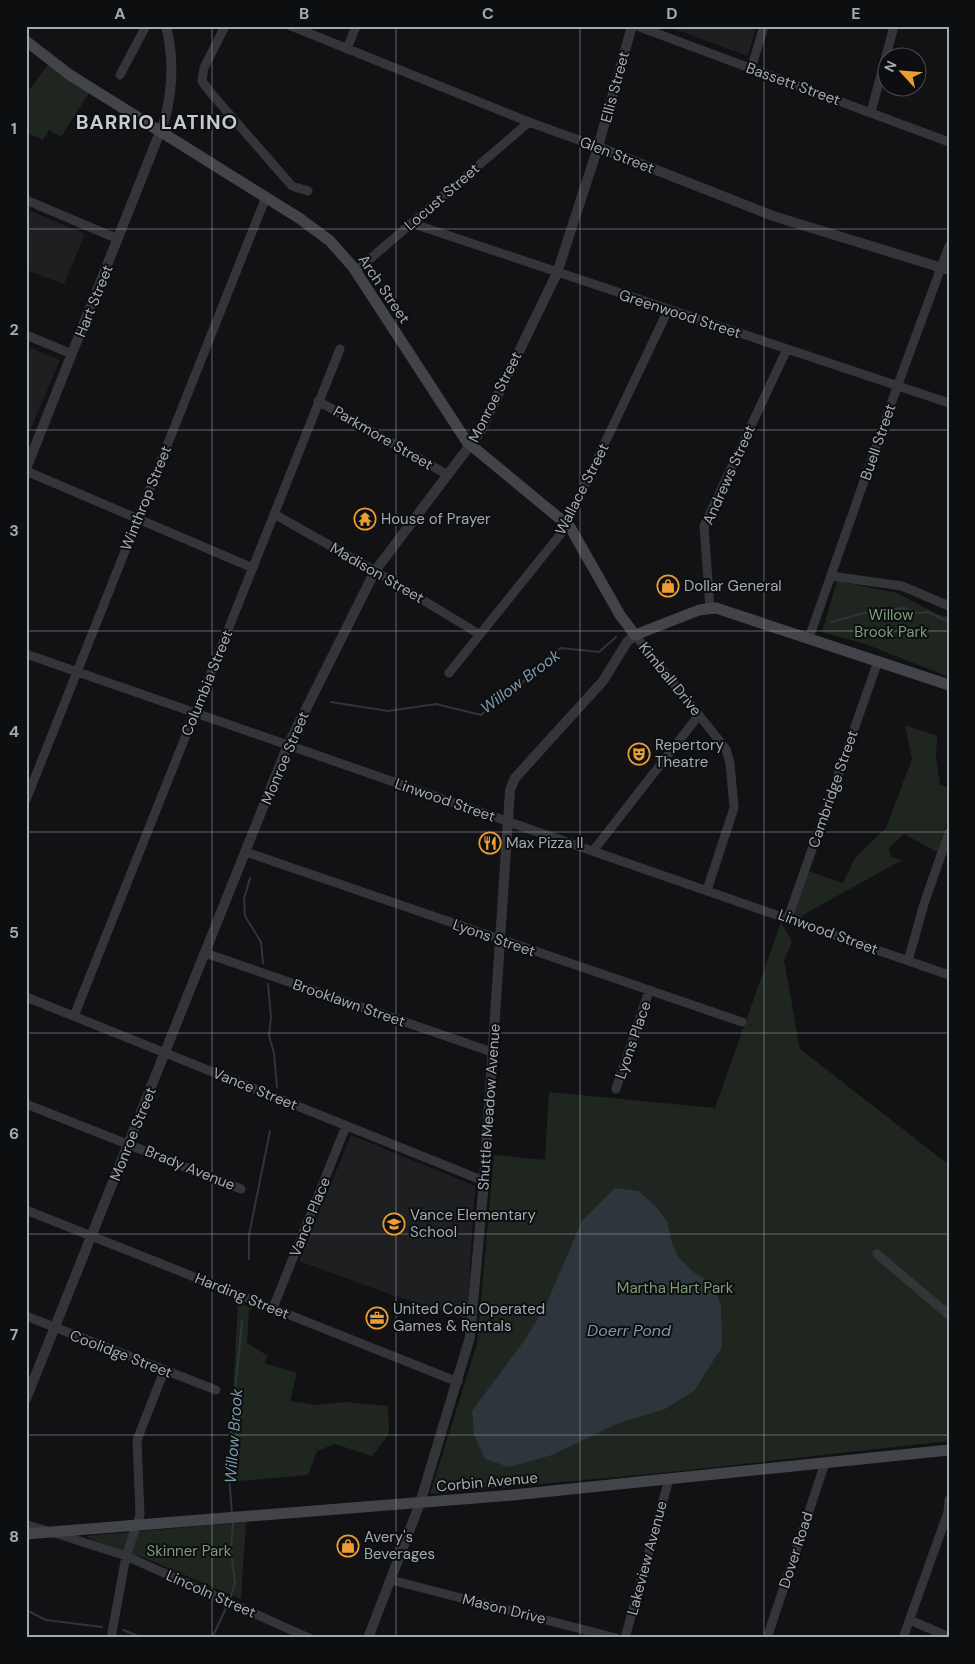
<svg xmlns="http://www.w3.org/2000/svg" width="975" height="1664" viewBox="0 0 975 1664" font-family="'DM Sans',sans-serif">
<rect width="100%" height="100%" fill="#121214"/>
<!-- built -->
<path fill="#1e1f21" d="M666 26H756L748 56Z
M26 209 85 234 64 284 26 270Z
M26 346 60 360 26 440Z
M351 1135 475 1186 467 1319 392 1295 299 1261Z"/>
<!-- green -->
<path fill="#1f261f" d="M48 65 89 93 61 137 49 130 43 140 26 132V94Z
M837 581 897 593 937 614 949 617V677L865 644 822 632Z
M905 725 937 736 936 757 940 785 949 788V817L937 852 904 834 889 848 891 857 902 860 803 915 801 919 794 913 808 871 843 883 855 858 886 828 912 759Z
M781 922 792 942 784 960 800 1049 949 1165V1441L671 1472 430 1494 477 1344 494 1155 545 1160 549 1092 715 1108Z
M238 1302 253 1309 249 1311 247 1343 268 1356 264 1363 297 1373 290 1401 317 1405 346 1402 388 1406 389 1434 372 1456 335 1444 317 1451 308 1475 228 1482Z
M246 1522 241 1599 140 1556 117 1551 86 1536Z"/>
<!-- water -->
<path fill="#2c363c" d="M615 1188 639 1191 658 1209 667 1221 672 1243 679 1258 696 1274 713 1284 721 1306 722 1347 694 1391 665 1409 619 1423 552 1455 509 1467 485 1459 474 1435 472 1411 524 1341 545 1307 582 1221Z"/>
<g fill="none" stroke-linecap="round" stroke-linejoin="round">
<!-- stream -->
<path stroke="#2c363c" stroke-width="2" d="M831 622 864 613 904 608 917 613 928 612 949 622
M331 702 388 711 436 704 481 715 506 692 520 685 548 657 561 648 599 652 616 637
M250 878 244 899 245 916 261 942 263 963
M268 984 271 1017 269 1036 274 1053 277 1087
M249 1259V1235L270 1131
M232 1513 228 1464 242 1321
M230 1599 235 1583 231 1551 233 1523
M26 1610 46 1620 102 1627
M123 1630 143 1638
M212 1638 227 1606"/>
<!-- minor -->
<path stroke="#343539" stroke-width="9" d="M225 26 204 68 202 81 210 92 292 186 308 191
M291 26 529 122 598 147
M637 26 949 142
M347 49 356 26
M751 69 764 26
M120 75 146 26
M871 112 894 26
M26 200 118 239
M411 223 949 403
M356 271 529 122
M26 335 72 354
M318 401 448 475
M26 471 253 568
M274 514 375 571 479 634
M831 576 902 586 949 606
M710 608 704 526 787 349
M635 635 726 749 730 763 734 808 707 890
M809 638 897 387 949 246
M26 654 949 975
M449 673 563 531 668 310
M26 800 266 197
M593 851 699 715
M246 852 742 1022
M788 918 878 661
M205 953 492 1052
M908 961 924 904 949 832
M26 997 484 1181
M74 1016 340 349
M616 1089 649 991
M26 1104 241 1189
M26 1210 458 1382
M877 1254 949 1315
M273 1308 346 1126
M26 1316 216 1390
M55 1533 126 1556 309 1638
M391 1580 616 1638
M910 1620 949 1637
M111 1638 126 1556 140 1515 137 1440 164 1371
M625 1638 669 1479
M767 1638 825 1463
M903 1638 948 1512 949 1500"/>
<!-- tertiary -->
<path stroke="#343539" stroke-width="10" d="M598 147 773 216 949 270
M26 469 164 122C173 90 174 58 166 26
M26 1399 288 745 375 571 480 432 557 273 598 147 632 26
M26 1525 49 1532
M368 1638 420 1503 470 1337 484 1181 510 790 515 778 603 681 627 642 635 635"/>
<!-- secondary -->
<path stroke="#424449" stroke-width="11" d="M26 41 70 75 299 218 330 241 353 267 467 442 570 527 620 615 635 635 699 610 716 608 949 685
M26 1534 513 1495 949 1450"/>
</g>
<!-- grid -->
<path fill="none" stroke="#a4aab4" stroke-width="1" stroke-opacity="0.55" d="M212 26V1638M396 26V1638M580 26V1638M764 26V1638M26 229H949M26 430H949M26 631H949M26 832H949M26 1033H949M26 1234H949M26 1435H949"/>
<!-- icons -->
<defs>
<g id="temple-ring" transform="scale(1.125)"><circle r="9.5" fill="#0d0e0f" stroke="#ea9e34" stroke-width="1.5"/><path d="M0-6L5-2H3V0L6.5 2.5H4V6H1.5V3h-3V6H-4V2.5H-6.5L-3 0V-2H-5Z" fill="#ea9e34"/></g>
<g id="shop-ring" transform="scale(1.125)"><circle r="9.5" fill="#0d0e0f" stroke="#ea9e34" stroke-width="1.5"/><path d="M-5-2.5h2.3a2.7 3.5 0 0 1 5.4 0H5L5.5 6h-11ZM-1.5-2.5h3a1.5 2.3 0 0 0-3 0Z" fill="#ea9e34"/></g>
<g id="theatre-ring" transform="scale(1.125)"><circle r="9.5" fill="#0d0e0f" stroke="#ea9e34" stroke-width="1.5"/><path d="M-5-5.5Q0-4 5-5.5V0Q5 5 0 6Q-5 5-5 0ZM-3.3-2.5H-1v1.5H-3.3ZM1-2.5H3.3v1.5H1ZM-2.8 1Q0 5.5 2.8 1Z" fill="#ea9e34"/></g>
<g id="restaurant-ring" transform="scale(1.125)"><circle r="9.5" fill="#0d0e0f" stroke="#ea9e34" stroke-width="1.5"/><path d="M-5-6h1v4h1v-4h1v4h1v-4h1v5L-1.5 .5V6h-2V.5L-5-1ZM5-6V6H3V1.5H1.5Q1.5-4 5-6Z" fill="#ea9e34"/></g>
<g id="school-ring" transform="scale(1.125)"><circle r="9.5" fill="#0d0e0f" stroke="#ea9e34" stroke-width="1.5"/><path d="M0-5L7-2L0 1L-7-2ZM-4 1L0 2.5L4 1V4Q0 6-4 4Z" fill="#ea9e34"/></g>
<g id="office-ring" transform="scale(1.125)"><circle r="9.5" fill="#0d0e0f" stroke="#ea9e34" stroke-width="1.5"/><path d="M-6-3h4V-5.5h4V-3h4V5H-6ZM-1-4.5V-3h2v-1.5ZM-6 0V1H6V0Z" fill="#ea9e34"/></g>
</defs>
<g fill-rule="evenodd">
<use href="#temple-ring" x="365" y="519"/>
<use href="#shop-ring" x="668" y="586"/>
<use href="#theatre-ring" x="639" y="754"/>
<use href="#restaurant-ring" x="490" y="843"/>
<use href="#school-ring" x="394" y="1224"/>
<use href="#office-ring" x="377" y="1318"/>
<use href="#shop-ring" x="348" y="1546"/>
</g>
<g text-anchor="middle" stroke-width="4" stroke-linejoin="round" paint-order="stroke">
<!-- street labels -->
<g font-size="15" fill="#a4aab4" stroke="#0d0e0f">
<text transform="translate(793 84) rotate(20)" y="5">Bassett Street</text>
<text transform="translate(615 87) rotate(-75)" y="5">Ellis Street</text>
<text transform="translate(617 155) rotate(21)" y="5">Glen Street</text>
<text transform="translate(442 197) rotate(-41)" y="5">Locust Street</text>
<text transform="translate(384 289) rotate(56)" y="5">Arch Street</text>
<text transform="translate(94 301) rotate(-68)" y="5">Hart Street</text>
<text transform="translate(680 314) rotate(18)" y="5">Greenwood Street</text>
<text transform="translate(495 397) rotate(-63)" y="5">Monroe Street</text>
<text transform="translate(383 438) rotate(30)" y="5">Parkmore Street</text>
<text transform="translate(878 442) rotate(-71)" y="5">Buell Street</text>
<text transform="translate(729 475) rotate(-66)" y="5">Andrews Street</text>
<text transform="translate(582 489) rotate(-63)" y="5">Wallace Street</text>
<text transform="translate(146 498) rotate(-68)" y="5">Winthrop Street</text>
<text transform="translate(377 573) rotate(30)" y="5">Madison Street</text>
<text transform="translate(670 679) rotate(51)" y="5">Kimball Drive</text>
<text transform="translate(207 683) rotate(-68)" y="5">Columbia Street</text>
<text transform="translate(285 758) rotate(-67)" y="5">Monroe Street</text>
<text transform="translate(833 789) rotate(-71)" y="5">Cambridge Street</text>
<text transform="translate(445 800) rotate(19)" y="5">Linwood Street</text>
<text transform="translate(828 932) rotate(20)" y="5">Linwood Street</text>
<text transform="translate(494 938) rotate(19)" y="5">Lyons Street</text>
<text transform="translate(349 1003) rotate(19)" y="5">Brooklawn Street</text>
<text transform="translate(633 1040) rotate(-71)" y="5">Lyons Place</text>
<text transform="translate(255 1089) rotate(22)" y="5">Vance Street</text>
<text transform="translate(489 1107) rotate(-86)" y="5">Shuttle Meadow Avenue</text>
<text transform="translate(133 1134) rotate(-68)" y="5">Monroe Street</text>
<text transform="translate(190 1168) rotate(22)" y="5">Brady Avenue</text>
<text transform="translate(310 1217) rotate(-68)" y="5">Vance Place</text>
<text transform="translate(242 1296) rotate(22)" y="5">Harding Street</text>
<text transform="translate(121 1354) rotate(21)" y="5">Coolidge Street</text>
<text transform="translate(487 1482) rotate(-5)" y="5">Corbin Avenue</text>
<text transform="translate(796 1550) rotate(-72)" y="5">Dover Road</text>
<text transform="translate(647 1558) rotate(-75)" y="5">Lakeview Avenue</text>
<text transform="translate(211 1594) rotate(24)" y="5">Lincoln Street</text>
<text transform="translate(504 1609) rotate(14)" y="5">Mason Drive</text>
</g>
<!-- poi labels -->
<g font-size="15" fill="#a4aab4" stroke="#0d0e0f" text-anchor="start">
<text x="381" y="524">House of Prayer</text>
<text x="684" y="591">Dollar General</text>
<text x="655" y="750">Repertory<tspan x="655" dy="17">Theatre</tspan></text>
<text x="506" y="848">Max Pizza II</text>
<text x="410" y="1220">Vance Elementary<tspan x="410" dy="17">School</tspan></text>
<text x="393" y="1314">United Coin Operated<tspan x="393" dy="17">Games &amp; Rentals</tspan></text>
<text x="364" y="1542">Avery's<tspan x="364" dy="17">Beverages</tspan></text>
</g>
<!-- park labels -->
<g font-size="15" fill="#7d9e7c" stroke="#0d0e0f">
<text x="891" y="620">Willow<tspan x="891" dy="17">Brook Park</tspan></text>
<text x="675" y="1293">Martha Hart Park</text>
<text x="189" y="1556">Skinner Park</text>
</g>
<!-- water labels -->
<g font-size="16" font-style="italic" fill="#7c9bae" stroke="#0d0e0f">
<text transform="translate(520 681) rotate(-37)" y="6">Willow Brook</text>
<text x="629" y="1336">Doerr Pond</text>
<text transform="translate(233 1436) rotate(-86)" y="6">Willow Brook</text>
</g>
<!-- district labels -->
<g font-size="20" font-weight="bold" letter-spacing="1" fill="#c5c9d0" stroke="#0d0e0f">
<text x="157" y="129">BARRIO LATINO</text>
</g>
</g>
<!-- border -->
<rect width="975" height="1664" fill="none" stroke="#0d0e0f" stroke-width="55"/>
<!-- north arrow -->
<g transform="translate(902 72) rotate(296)"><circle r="24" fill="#0d0e0f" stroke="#494c51"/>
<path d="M0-4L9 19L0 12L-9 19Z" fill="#ea9e34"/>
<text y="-8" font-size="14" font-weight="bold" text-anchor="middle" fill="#a4aab4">N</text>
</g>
<rect x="28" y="28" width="920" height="1608" fill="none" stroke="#a4aab4" stroke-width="2"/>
<g font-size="16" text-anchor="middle" font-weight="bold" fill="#a4aab4">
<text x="120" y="19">A</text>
<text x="304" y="19">B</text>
<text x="488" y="19">C</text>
<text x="672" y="19">D</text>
<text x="856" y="19">E</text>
<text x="14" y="134">1</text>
<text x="14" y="335">2</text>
<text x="14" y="536">3</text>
<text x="14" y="737">4</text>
<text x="14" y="938">5</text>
<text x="14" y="1139">6</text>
<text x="14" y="1340">7</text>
<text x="14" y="1542">8</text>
</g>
</svg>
